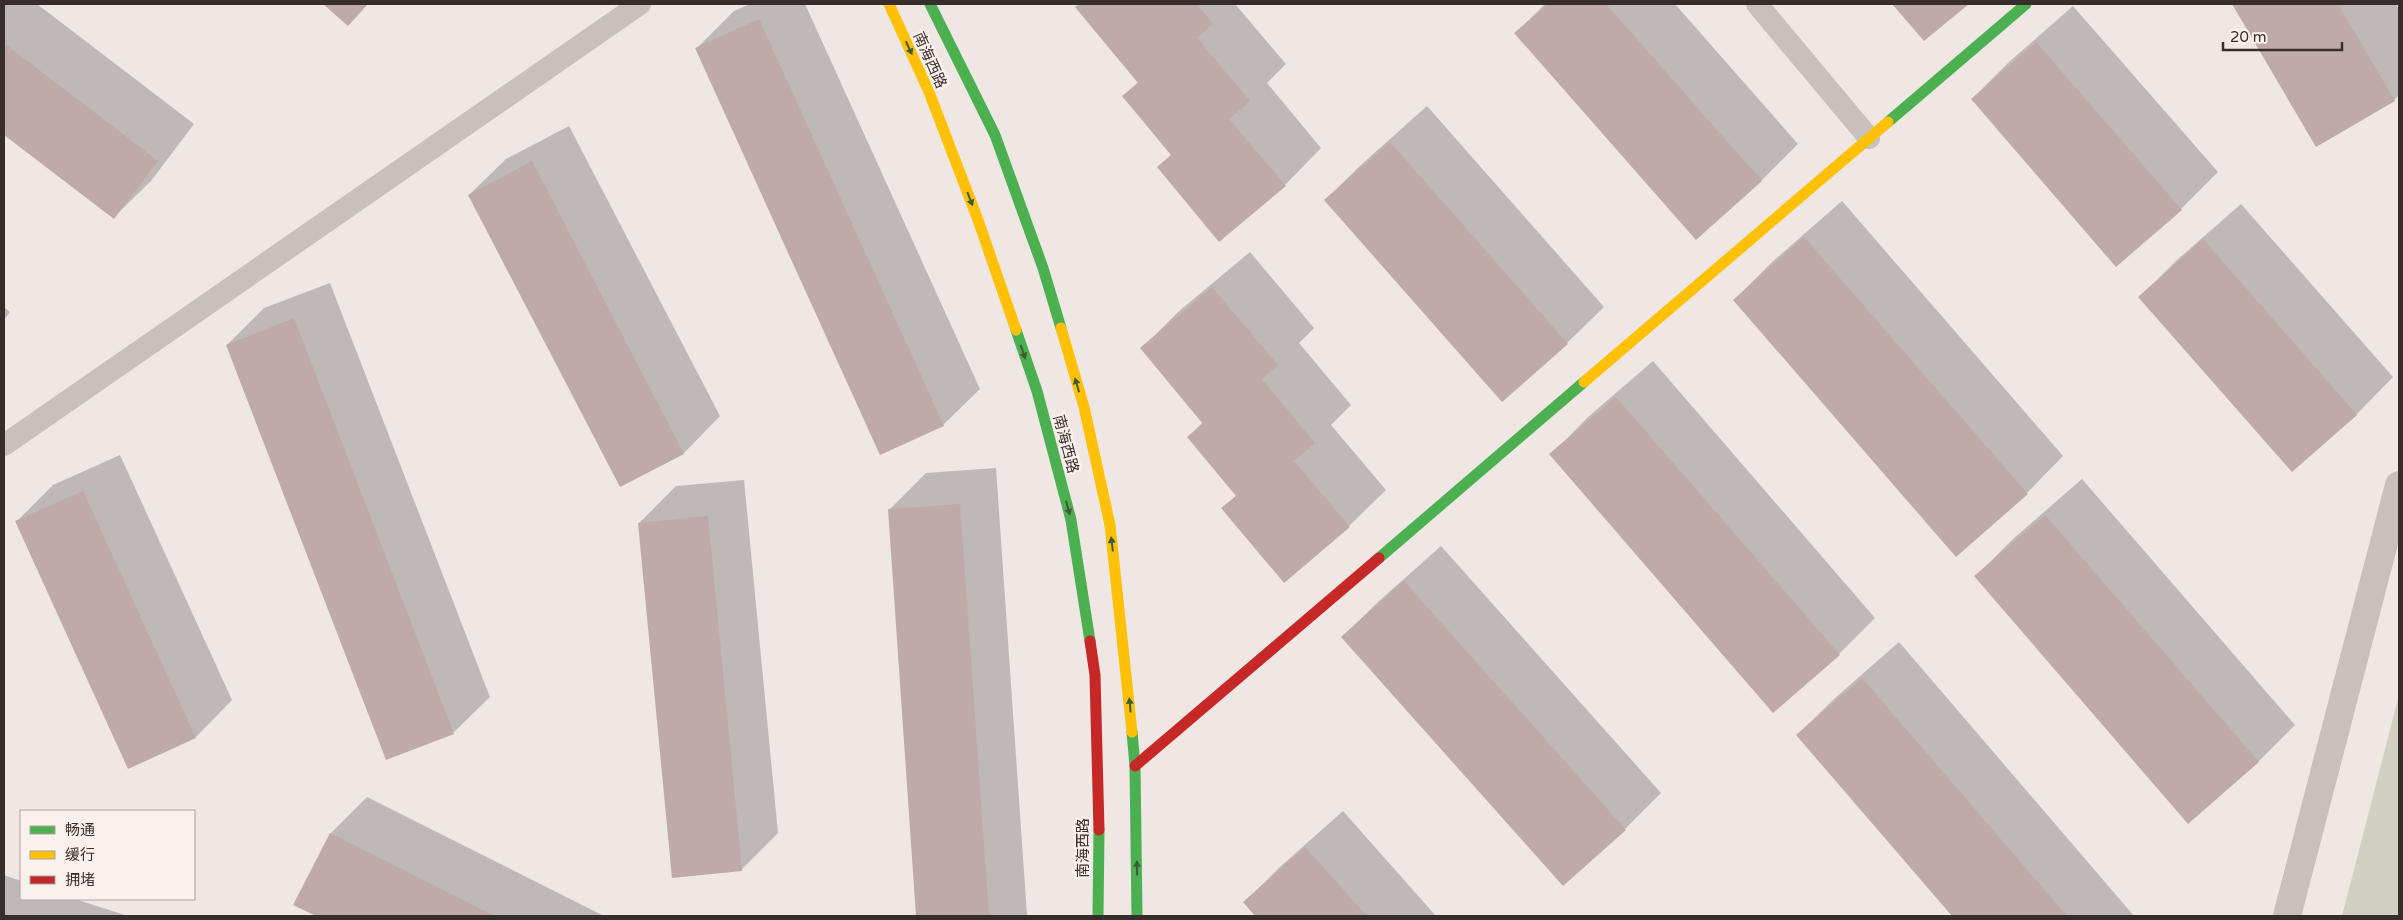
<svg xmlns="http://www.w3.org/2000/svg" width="2403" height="920" viewBox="0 0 2403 920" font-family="'Varela Round','Noto Sans SC',sans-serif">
<rect width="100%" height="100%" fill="#eee7e4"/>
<!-- green -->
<path fill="#d2d0c0" d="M2399 695V916H2342Z"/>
<!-- shadow -->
<path fill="#0003" d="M4 4H37L194 124 151 181 114 217 4 133Z
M750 4H805L980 389 943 425 697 48 734 11Z
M1081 4H1235L1286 64 1267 83 1321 148 1285 185 1158 167 1172 154 1124 96 1139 81 1077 7Z
M1545 4H1675L1798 144 1761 181 1516 33Z
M1894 4H1967L1924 40Z
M2233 4H2396L2399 10V95L2394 100 2316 146Z
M2073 6 2218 172 2181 209 2116 265 1972 99 2009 62Z
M1427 106 1604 307 1567 343 1325 200 1362 164Z
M569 126 720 416 684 453 621 486 469 195 506 159Z
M1842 201 2063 456 2027 493 1734 300 1771 263Z
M2241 204 2393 377 2357 414 2293 470 2140 297 2177 260Z
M1250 252 1314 328 1299 343 1351 405 1331 425 1386 490 1349 526 1223 508 1237 495 1188 437 1203 422 1142 348 1178 312Z
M330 283 490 697 453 733 227 345 264 308Z
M4 307 10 312 4 320Z
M1653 361 1875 618 1839 654 1551 455 1587 418Z
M120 455 232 700 196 737 128 767 16 522 53 485Z
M996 468 1027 915 917 916 889 510 926 473Z
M2082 479 2295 725 2258 762 1976 576 2013 539Z
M744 480 778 833 741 870 639 523 676 486Z
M1441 546 1661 793 1625 829 1342 637 1379 601Z
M1899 642 2134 916H1953L1797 735 1834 699Z
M367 797 604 916H319L295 904 331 833Z
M1343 811 1436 916H1257L1245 902 1281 866Z
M4 875 21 881V899H75L128 916H4Z"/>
<!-- building -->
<path fill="#bfaaa8" d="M323 4H368L348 26Z
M1079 4H1197L1213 24 1197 38 1250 101 1229 119 1286 186 1219 242 1157 167 1171 155 1122 96 1138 83 1075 7Z
M1548 4H1606L1762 181 1696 240 1514 33Z
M1892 4H1969L1924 41Z
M2232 4H2338L2395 101 2316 147Z
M759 19 944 426 880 455 695 48Z
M2036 42 2182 210 2116 267 1971 99Z
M4 43 158 161 114 219 4 135Z
M1390 142 1568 344 1502 402 1324 200Z
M532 161 684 454 620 487 468 195Z
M1804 237 2028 494 1956 557 1733 300Z
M2203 239 2357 415 2292 472 2138 297Z
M1212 287 1278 365 1262 379 1315 443 1294 461 1350 527 1284 583 1221 508 1236 496 1187 437 1203 424 1140 348Z
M294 318 454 734 386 760 226 345Z
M1616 397 1840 655 1773 713 1549 454Z
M83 491 196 738 128 769 15 521Z
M960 504 989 916H916L888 509Z
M2045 515 2259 762 2188 824 1974 576Z
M708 516 742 871 672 878 638 523Z
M1404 581 1626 830 1563 886 1341 637Z
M1862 678 2067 916H1952L1796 735Z
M330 833 495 916H316L293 905Z
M1305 847 1367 916H1255L1243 902Z"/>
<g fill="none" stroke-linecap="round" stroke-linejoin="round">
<!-- lane -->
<path stroke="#c7c0bd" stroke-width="22" d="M1757 4 1869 138
M4 445 640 4"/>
<!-- street -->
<path stroke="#c7c0bd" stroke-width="28" d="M2287 916 2399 485"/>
<!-- fast -->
<path stroke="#4caf50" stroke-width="11" d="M930 4 995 135 1043 268 1061 328
M1888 122 2026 4
M1016 330 1037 391 1071 520 1090 641
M1379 558 1584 382
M1132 732 1135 766 1137 916
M1098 916 1099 830"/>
<!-- slow -->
<path stroke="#ffc107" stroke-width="11" d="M889 4 929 92 978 220 1016 330
M1061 328 1084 407 1110 525 1132 732
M1584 382 1888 122"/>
<!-- jam -->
<path stroke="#c62828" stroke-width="11" d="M1090 641 1095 675 1099 830
M1135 766 1379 558"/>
</g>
<!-- one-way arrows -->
<defs><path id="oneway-solid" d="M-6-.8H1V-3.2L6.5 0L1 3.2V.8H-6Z" transform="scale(1.25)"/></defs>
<g fill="#3e5a38">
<use href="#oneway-solid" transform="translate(909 48) rotate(65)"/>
<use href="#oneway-solid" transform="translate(970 199) rotate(69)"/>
<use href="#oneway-solid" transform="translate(1023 352) rotate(71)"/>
<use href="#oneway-solid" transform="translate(1077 385) rotate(-107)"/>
<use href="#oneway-solid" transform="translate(1068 508) rotate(75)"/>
<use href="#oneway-solid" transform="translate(1112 544) rotate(-97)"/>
<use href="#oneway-solid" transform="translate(1130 705) rotate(-95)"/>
<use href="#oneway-solid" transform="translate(1137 868) rotate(-91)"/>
</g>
<g text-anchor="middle" stroke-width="5" stroke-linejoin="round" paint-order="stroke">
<!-- street labels -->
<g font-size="15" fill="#372d2b" stroke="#f9f1ed">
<text transform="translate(930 60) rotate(66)" y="5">南海西路</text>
<text transform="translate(1066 444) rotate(75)" y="5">南海西路</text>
<text transform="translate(1083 848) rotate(-90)" y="5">南海西路</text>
</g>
</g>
<!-- border -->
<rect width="2403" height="920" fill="none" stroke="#372d2b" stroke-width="10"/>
<!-- legend -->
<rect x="20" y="810" width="175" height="90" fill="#f9f1ed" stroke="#aba39f"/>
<rect x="30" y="826" width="25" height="8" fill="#4caf50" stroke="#aba39f"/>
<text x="65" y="835" font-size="15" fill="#372d2b">畅通</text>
<rect x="30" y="851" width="25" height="8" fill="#ffc107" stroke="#aba39f"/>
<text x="65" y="860" font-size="15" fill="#372d2b">缓行</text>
<rect x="30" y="876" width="25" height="8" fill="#c62828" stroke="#aba39f"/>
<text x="65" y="885" font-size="15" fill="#372d2b">拥堵</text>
<!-- scale -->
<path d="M2223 42v8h119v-8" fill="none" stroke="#372d2b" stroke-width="2.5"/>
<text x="2230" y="42" font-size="15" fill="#372d2b" stroke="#f9f1ed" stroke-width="4" paint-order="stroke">20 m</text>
</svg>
